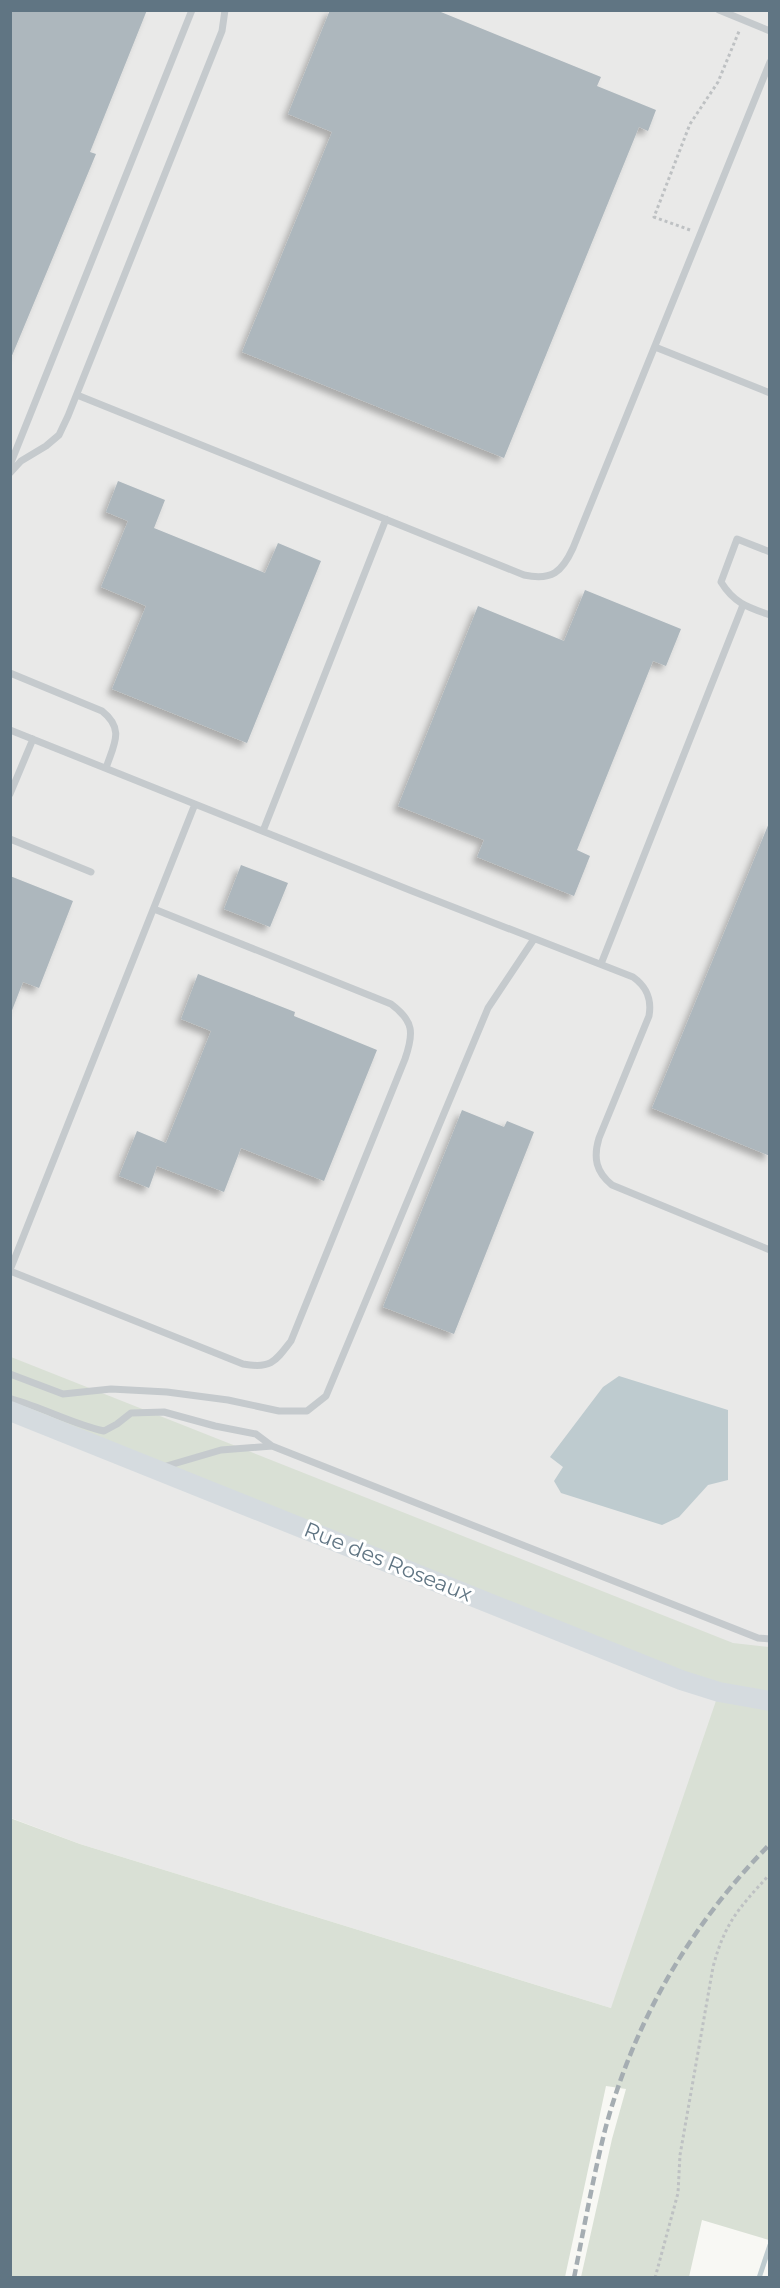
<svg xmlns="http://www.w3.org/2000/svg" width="780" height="2288" viewBox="0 0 780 2288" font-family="Montserrat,sans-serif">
<defs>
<filter id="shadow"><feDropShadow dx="-5" dy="5" stdDeviation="3" flood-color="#0004"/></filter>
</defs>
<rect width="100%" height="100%" fill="#f8f8f4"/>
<!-- built -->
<path fill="#e9e9e8" d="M10 11H769V1886L611 2008 80 1844 11 1818Z"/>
<!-- green -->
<path fill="#d9e0d5" d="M11 1357 733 1643 769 1647V2240L702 2220 689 2277H581L612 2139 626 2089 606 2086 565 2277H11L10 1818 80 1844 611 2008 719 1692 11 1411Z"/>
<!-- water -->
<path fill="#becbcf" d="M619 1376 728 1410V1480L708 1485 679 1517 662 1525 561 1493 554 1481 563 1467 550 1457 603 1387Z"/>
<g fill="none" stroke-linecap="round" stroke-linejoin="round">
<!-- stream -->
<path stroke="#becbcf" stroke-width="5" d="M759 2278 770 2245"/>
</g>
<!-- building -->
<path fill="#adb7bd" filter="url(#shadow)" d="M10 10H147L90 152 96 154 11 358Z
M330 10H436L601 77 597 86 656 110 648 131 639 127 504 458 242 352 332 132 288 114Z
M118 481 165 500 154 528 265 573 278 543 321 561 247 743 112 689 146 606 101 587 128 521 106 512Z
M585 590 681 629 666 666 653 661 577 850 590 856 574 896 477 857 484 840 398 806 478 606 564 641Z
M769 823H770V1156L652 1108Z
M241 865 288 883 270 927 224 909Z
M10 876 73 901 39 988 23 982 11 1013Z
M198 974 295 1012 294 1016 377 1050 324 1181 241 1148 224 1192 157 1166 149 1188 119 1176 137 1131 166 1143 211 1031 181 1019Z
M462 1110 504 1127 507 1121 534 1132 454 1334 383 1307Z"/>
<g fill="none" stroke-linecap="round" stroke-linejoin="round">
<!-- path -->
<path stroke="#bec1c3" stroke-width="3" stroke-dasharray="3 3" stroke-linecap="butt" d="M690 230 654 217 690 124 718 82 740 29
M655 2278 678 2193 680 2155 713 1967C725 1922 739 1908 770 1874"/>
<!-- lane -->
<path stroke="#c5cacd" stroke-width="7" d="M719 10 770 31
M655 347 770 393
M77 395 524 575C552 581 562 572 573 548L770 62
M10 465 192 10
M10 473 21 461 46 446 59 435 68 416 222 31 225 10
M770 552 737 539 721 582C734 603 747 607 770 615
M10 673 102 711C125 729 114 744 106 768
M10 730 412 891 633 977C647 987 652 999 649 1016L599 1138C593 1158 596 1172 612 1185L770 1250
M10 794 33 739
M263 831 386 519
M10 839 91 872
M601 964 743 605
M10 1270 195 804
M10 1271 243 1364C271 1369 275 1362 291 1341L405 1059C414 1033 414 1021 391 1004L154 909
M10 1374 63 1394 111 1389 167 1392 228 1400 279 1411H307L326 1396 488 1008 534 939
M10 1400 12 1399C44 1408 73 1424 104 1431L117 1424 131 1413 164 1412 215 1426 256 1434 272 1446
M163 1467 221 1450 272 1446 758 1638 770 1639"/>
<!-- secondary -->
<path stroke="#d5dbdf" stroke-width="20" d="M10 1411 681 1680 719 1692 770 1701"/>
<!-- rail -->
<path stroke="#a5adb2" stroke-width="4.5" stroke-dasharray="9 4.5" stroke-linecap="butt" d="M574 2278C584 2228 593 2178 605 2130 634 2021 691 1924 770 1844"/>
</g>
<g text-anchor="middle" stroke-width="6" stroke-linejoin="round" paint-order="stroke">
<!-- street labels -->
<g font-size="21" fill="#607583" stroke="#fff">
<text transform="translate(388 1562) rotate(22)" y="7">Rue des Roseaux</text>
</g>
</g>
<!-- border -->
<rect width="780" height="2288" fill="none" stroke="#607583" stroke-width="24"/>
</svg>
